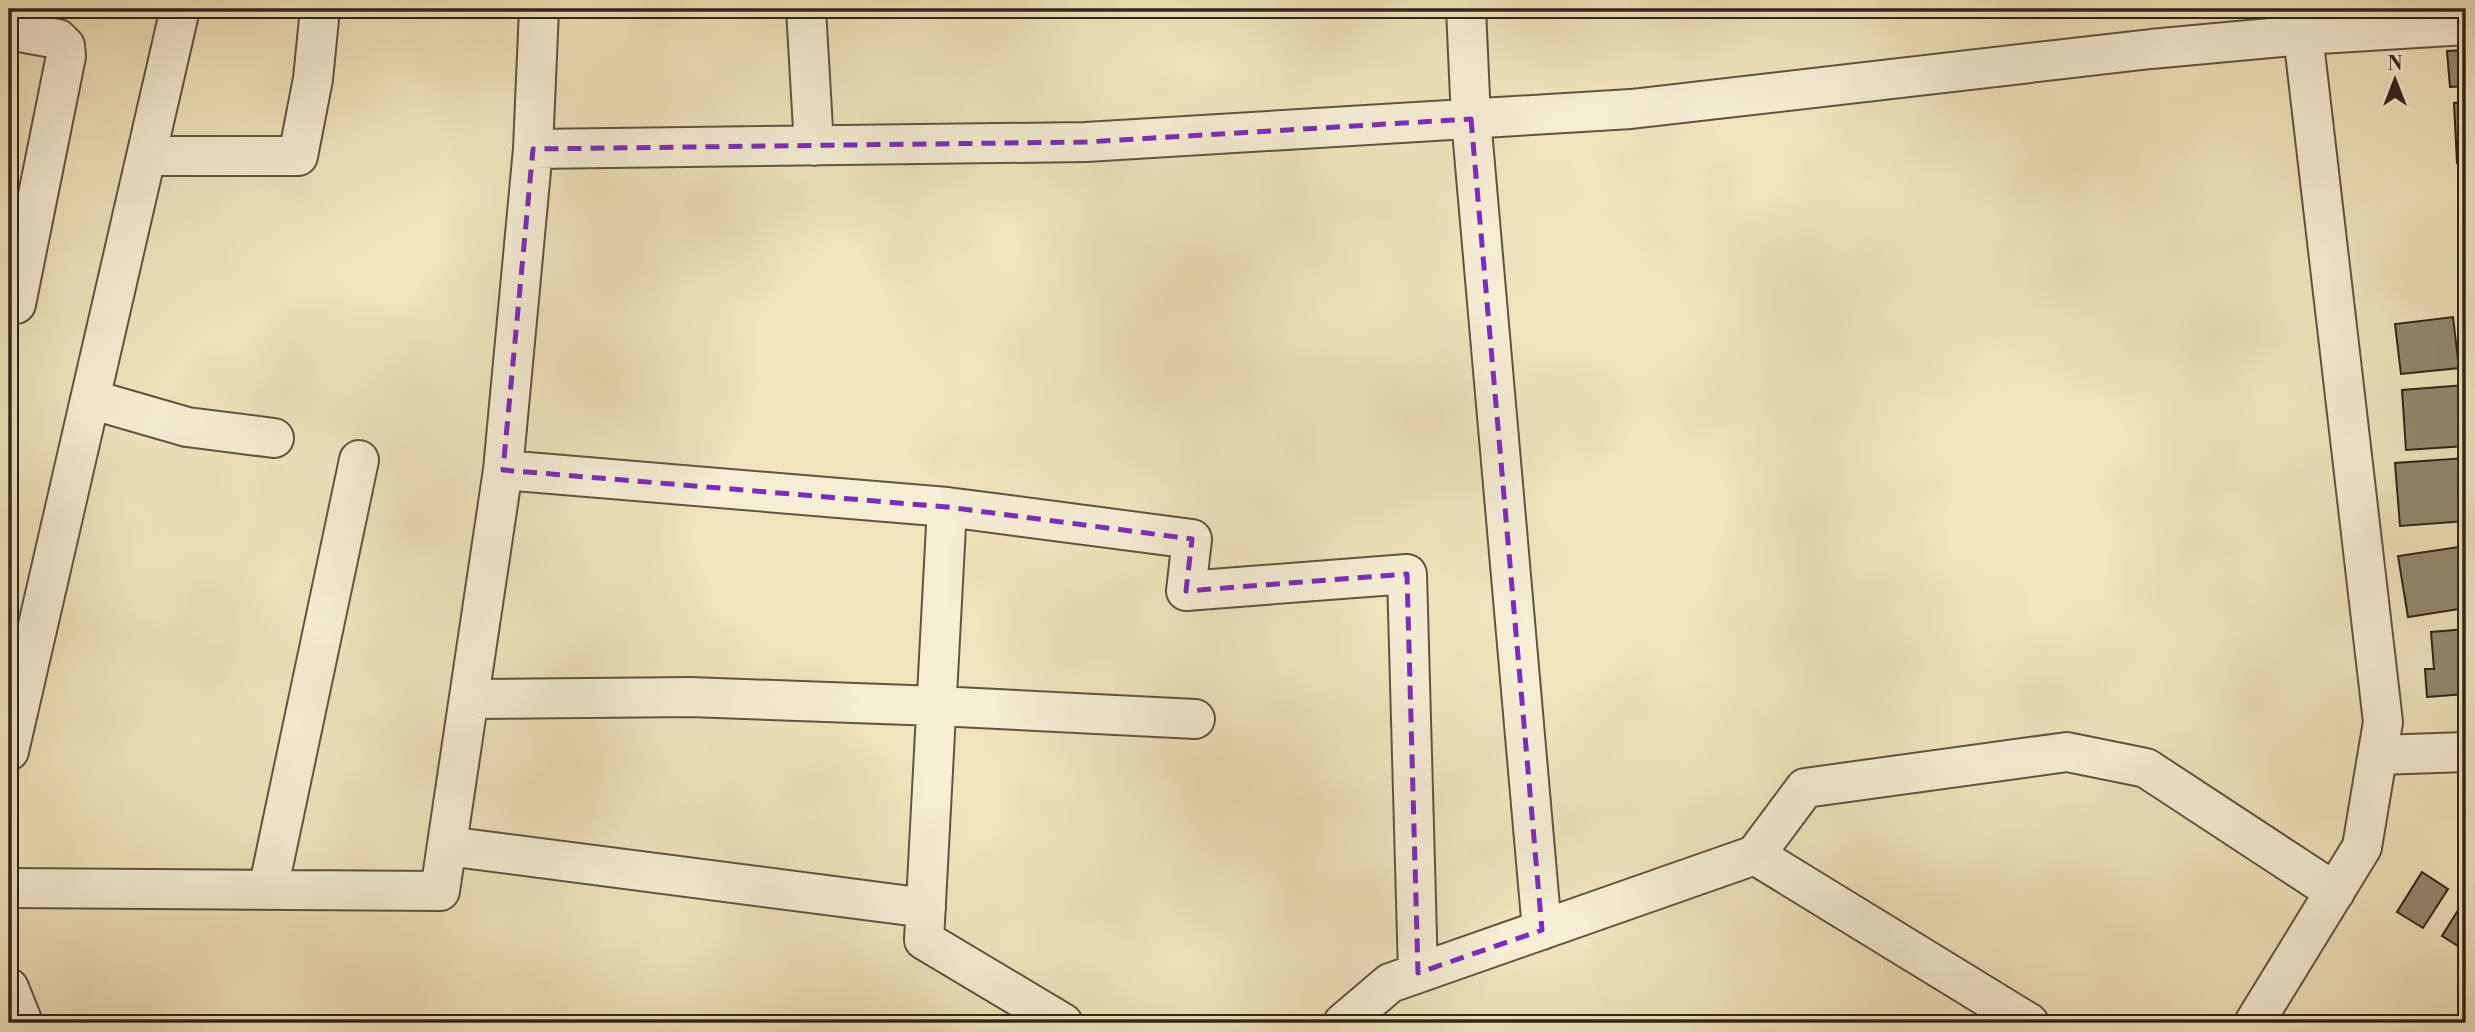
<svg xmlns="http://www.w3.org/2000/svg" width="2475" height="1032" viewBox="0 0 2475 1032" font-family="'Libre Bodoni',serif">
<rect width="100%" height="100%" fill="#f0e4bd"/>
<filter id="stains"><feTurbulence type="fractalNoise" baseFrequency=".00286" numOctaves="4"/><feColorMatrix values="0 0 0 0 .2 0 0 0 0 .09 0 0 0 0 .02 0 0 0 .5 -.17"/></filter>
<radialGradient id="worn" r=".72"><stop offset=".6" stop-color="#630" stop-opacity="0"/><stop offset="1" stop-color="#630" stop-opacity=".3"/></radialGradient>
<!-- building -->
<path fill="#948870" stroke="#30241c" stroke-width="2" d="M2466 50V86L2450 87 2447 51Z
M2466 102V162L2457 163 2454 103Z
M2453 317 2459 368 2401 374 2395 324Z
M2465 385 2466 446 2406 450 2402 390Z
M2466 458V521L2400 526 2395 463Z
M2466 546V608L2408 617 2398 556Z
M2466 629V694L2427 697 2425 669H2434L2431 632Z
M2422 872 2448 889 2423 928 2397 912Z
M2465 899 2466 900V951L2442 936Z"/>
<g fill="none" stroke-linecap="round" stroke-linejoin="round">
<!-- minor casing -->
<g stroke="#605444" stroke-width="42">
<path id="minor" d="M806 9 814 146
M1466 9 1471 119 1542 930
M9 30 58 39 65 46 66 56 16 304
M533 149 539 9
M147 156H298L313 79 320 9
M90 399 187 427 274 438
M503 470 947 507 924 940 1063 1023
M947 507 1192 539 1186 591 1407 574 1418 973
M469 699 690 697 937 706 1195 719
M9 751 180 9
M2378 755 2466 752
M447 846 926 908
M1755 855 1805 788 2067 752 2146 768 2335 892
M9 888 440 891 503 470 533 149 1086 142 1631 109 2151 49 2303 35
M268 890 359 460
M9 988 23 1023
M1343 1023 1390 983 1755 855 2029 1023"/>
</g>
<!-- tertiary casing -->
<g stroke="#605444" stroke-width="42">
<path id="tertiary" d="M2254 1023 2362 847 2383 722 2303 35 2466 25"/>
</g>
<!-- minor -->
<use href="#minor" stroke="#f5edd4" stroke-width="38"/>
<!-- tertiary -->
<use href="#tertiary" stroke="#f5edd4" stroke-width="38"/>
</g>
<!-- marked area -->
<path fill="none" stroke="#7b2cbf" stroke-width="5" stroke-dasharray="14 9" stroke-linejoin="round" d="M1471 119 1542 930 1418 973 1407 574 1186 591 1192 539 947 507 503 470 533 149 1086 142Z"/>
<!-- margin -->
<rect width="2475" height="1032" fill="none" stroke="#f0e4bd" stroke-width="35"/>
<rect x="10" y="10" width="2454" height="1011" fill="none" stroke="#30241c" stroke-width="3.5"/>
<rect x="18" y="18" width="2440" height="997" fill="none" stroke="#30241c" stroke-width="2"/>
<!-- north arrow -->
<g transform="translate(2395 80)" stroke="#f5edd4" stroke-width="5" paint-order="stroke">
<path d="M0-5L12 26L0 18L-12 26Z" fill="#30241c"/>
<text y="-10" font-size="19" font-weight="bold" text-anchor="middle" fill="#30241c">N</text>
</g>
<rect width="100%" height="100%" filter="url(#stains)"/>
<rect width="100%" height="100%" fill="url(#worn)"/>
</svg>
